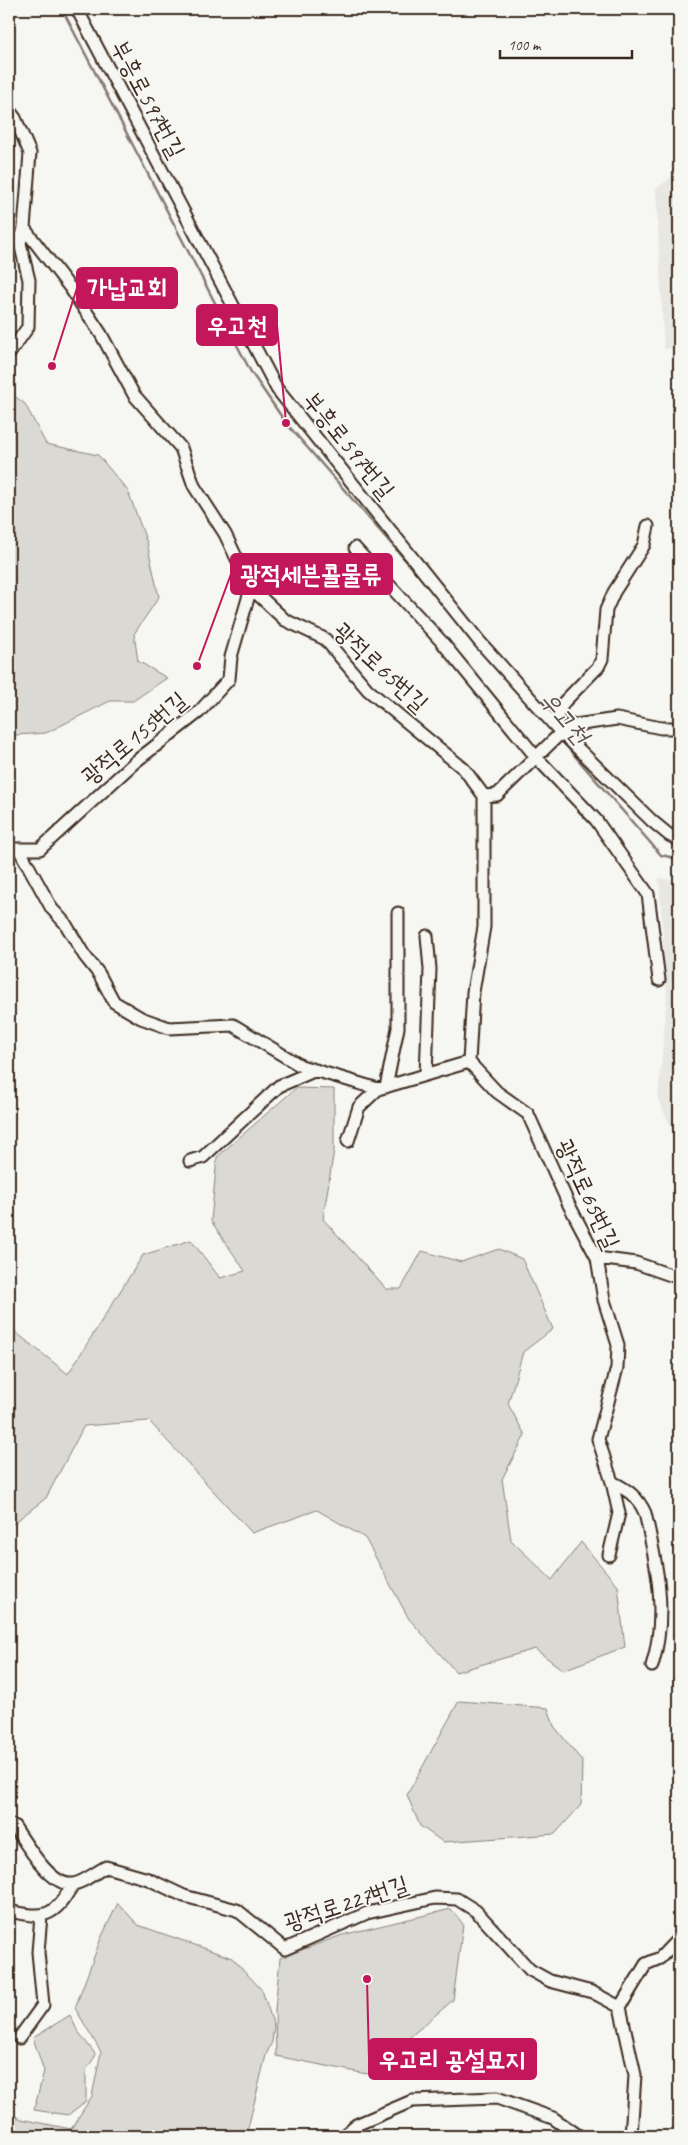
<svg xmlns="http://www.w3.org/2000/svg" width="688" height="2145" viewBox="0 0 688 2145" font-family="Caveat,'Poor Story',sans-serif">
<rect width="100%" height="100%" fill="#f6f6f2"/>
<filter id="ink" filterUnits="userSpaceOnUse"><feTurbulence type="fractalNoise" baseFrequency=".02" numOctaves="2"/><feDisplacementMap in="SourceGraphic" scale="10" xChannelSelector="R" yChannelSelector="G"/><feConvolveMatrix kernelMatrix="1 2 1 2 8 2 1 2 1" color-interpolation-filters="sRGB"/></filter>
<g filter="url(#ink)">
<!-- built -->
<path fill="#e8e7e2" d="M679 171V348L664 349 656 189Z
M659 878 679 881V1145L658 1099 667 998Z"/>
<!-- green -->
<path fill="#dad9d3" stroke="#8a8278" d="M9 392 25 404 46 444 98 455 128 491 147 543 159 597 134 634 138 661 167 678 133 701H110L46 733 16 735 9 742Z
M296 1088 334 1089V1150L323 1219 386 1289H401L422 1251 461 1262 499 1249 522 1259 553 1329 523 1352 508 1404 525 1435 502 1479 511 1540 552 1580 581 1542 618 1586 625 1647 563 1670 535 1649 456 1672 409 1619 365 1538 317 1510 252 1533 149 1421 84 1426 46 1498 9 1527V1327L68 1374 143 1255 191 1240 220 1278 245 1271 211 1221 217 1157Z
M459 1701 548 1708 554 1726 582 1761 581 1805 555 1834 443 1842 420 1826 407 1795Z
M118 1903 138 1925 232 1958 262 1990 274 2026 272 2042 266 2055 246 2136H9V2113L21 2119 71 2129 92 2096 101 2052 75 2008 101 1938Z
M451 1909 463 1924 453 2000 367 2074 276 2056 275 2009 280 1958 342 1935Z
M70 2015 77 2030 96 2055 86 2070V2101L68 2115 34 2110 44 2071 33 2038Z"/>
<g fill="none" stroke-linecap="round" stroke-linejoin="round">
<!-- stream -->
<path stroke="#857a71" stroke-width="2.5" d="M62 9 251 372 286 423 428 586
M561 740 661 855 679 859"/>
<!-- minor casing -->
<g stroke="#3b2a1e" stroke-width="15">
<path id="minor" d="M77 9 277 389 479 641 556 727 652 821 669 835 679 840
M9 110 15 118 30 153 24 228 71 289 101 334 134 395 181 448 194 486 225 534 251 588 285 620 325 639 368 690 464 769 484 796V927L473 992 469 1062 378 1089 301 1066 233 1025 169 1028 141 1018 114 1002 99 974 84 955 65 923 52 909 19 849
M9 236 20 243
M9 354 28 327 29 280 20 243 24 228
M355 548 441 641 536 757 596 820 648 894 659 980
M556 727 558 713 564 702 598 667 602 659 606 610 614 592 644 545 648 526
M484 796 497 795 568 726 617 719 661 728H679
M9 849H40L135 762 199 712 229 679 231 657 251 588
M469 1062 497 1092 528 1114 569 1205 597 1258 604 1300 618 1345 617 1368 598 1439 612 1482C628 1490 638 1497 645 1513 657 1565 668 1614 652 1666
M426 1075 430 969 427 936
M386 1087 398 1028V913
M348 1141 359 1107 378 1089
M190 1161 203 1157 279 1086 316 1070
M597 1258 636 1263 679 1278
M609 1555 619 1513 612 1482
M9 1824 14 1826C25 1842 50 1886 72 1884 82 1884 97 1871 106 1867L148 1879 184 1896 237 1910 285 1949 367 1913 435 1898 457 1899 476 1911 530 1970 550 1981 592 1992 620 2007
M9 1911C45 1919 54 1918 73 1884
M19 2038 43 2005 38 1952 41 1916
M343 2136 356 2125 412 2101 497 2098 553 2118 579 2136
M631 2136 635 2075 620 2007 646 1964 660 1958 679 1938"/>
</g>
<!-- minor -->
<use href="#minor" stroke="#f6f6f2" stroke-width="11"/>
</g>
</g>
<g text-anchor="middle" stroke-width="4" stroke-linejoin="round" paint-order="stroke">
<!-- street labels -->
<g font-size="24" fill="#3b2a1e" stroke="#f6f6f2">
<text transform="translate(148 99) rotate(62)" y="8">부흥로597번길</text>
<text transform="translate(349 445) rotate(51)" y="8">부흥로597번길</text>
<text transform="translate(381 667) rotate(43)" y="8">광적로65번길</text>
<text transform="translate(134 738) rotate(-40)" y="8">광적로155번길</text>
<text transform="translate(588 1194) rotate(65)" y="8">광적로65번길</text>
<text transform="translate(346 1903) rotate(-18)" y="8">광적로227번길</text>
</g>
<!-- water labels -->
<g font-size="25" font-style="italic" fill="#605248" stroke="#f6f6f2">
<text transform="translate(565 717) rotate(49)" y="9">우고천</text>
</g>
</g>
<!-- callouts -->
<path fill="none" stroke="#c2185b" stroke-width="2" d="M52 366L77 288M286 423L277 325M197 666L231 574M367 1979L369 2059"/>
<g fill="#c2185b" stroke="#f6f6f2" stroke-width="2">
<circle cx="52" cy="366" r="5"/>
<circle cx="286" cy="423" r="5"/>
<circle cx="197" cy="666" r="5"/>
<circle cx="367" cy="1979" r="5"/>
</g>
<g fill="#c2185b" stroke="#c2185b" stroke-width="2">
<rect x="77" y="268" width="100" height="40" rx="5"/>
<rect x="197" y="305" width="80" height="40" rx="5"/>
<rect x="231" y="554" width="161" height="40" rx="5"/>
<rect x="369" y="2039" width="167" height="40" rx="5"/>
</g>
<g font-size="25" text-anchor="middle" font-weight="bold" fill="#fff">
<text x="127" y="296">가납교회</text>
<text x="237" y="334">우고천</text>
<text x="311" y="583">광적세븐콜물류</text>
<text x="452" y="2068">우고리 공설묘지</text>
</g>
<!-- margin -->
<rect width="688" height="2145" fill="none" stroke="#f6f6f2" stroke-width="30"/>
<rect x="15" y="15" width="658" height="2115" fill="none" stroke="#3b2a1e" stroke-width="2" filter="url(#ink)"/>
<!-- scale -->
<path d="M500 50v8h132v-8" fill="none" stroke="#3b2a1e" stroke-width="2.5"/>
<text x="508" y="50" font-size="15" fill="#3b2a1e" stroke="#f6f6f2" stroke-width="4" paint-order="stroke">100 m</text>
</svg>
